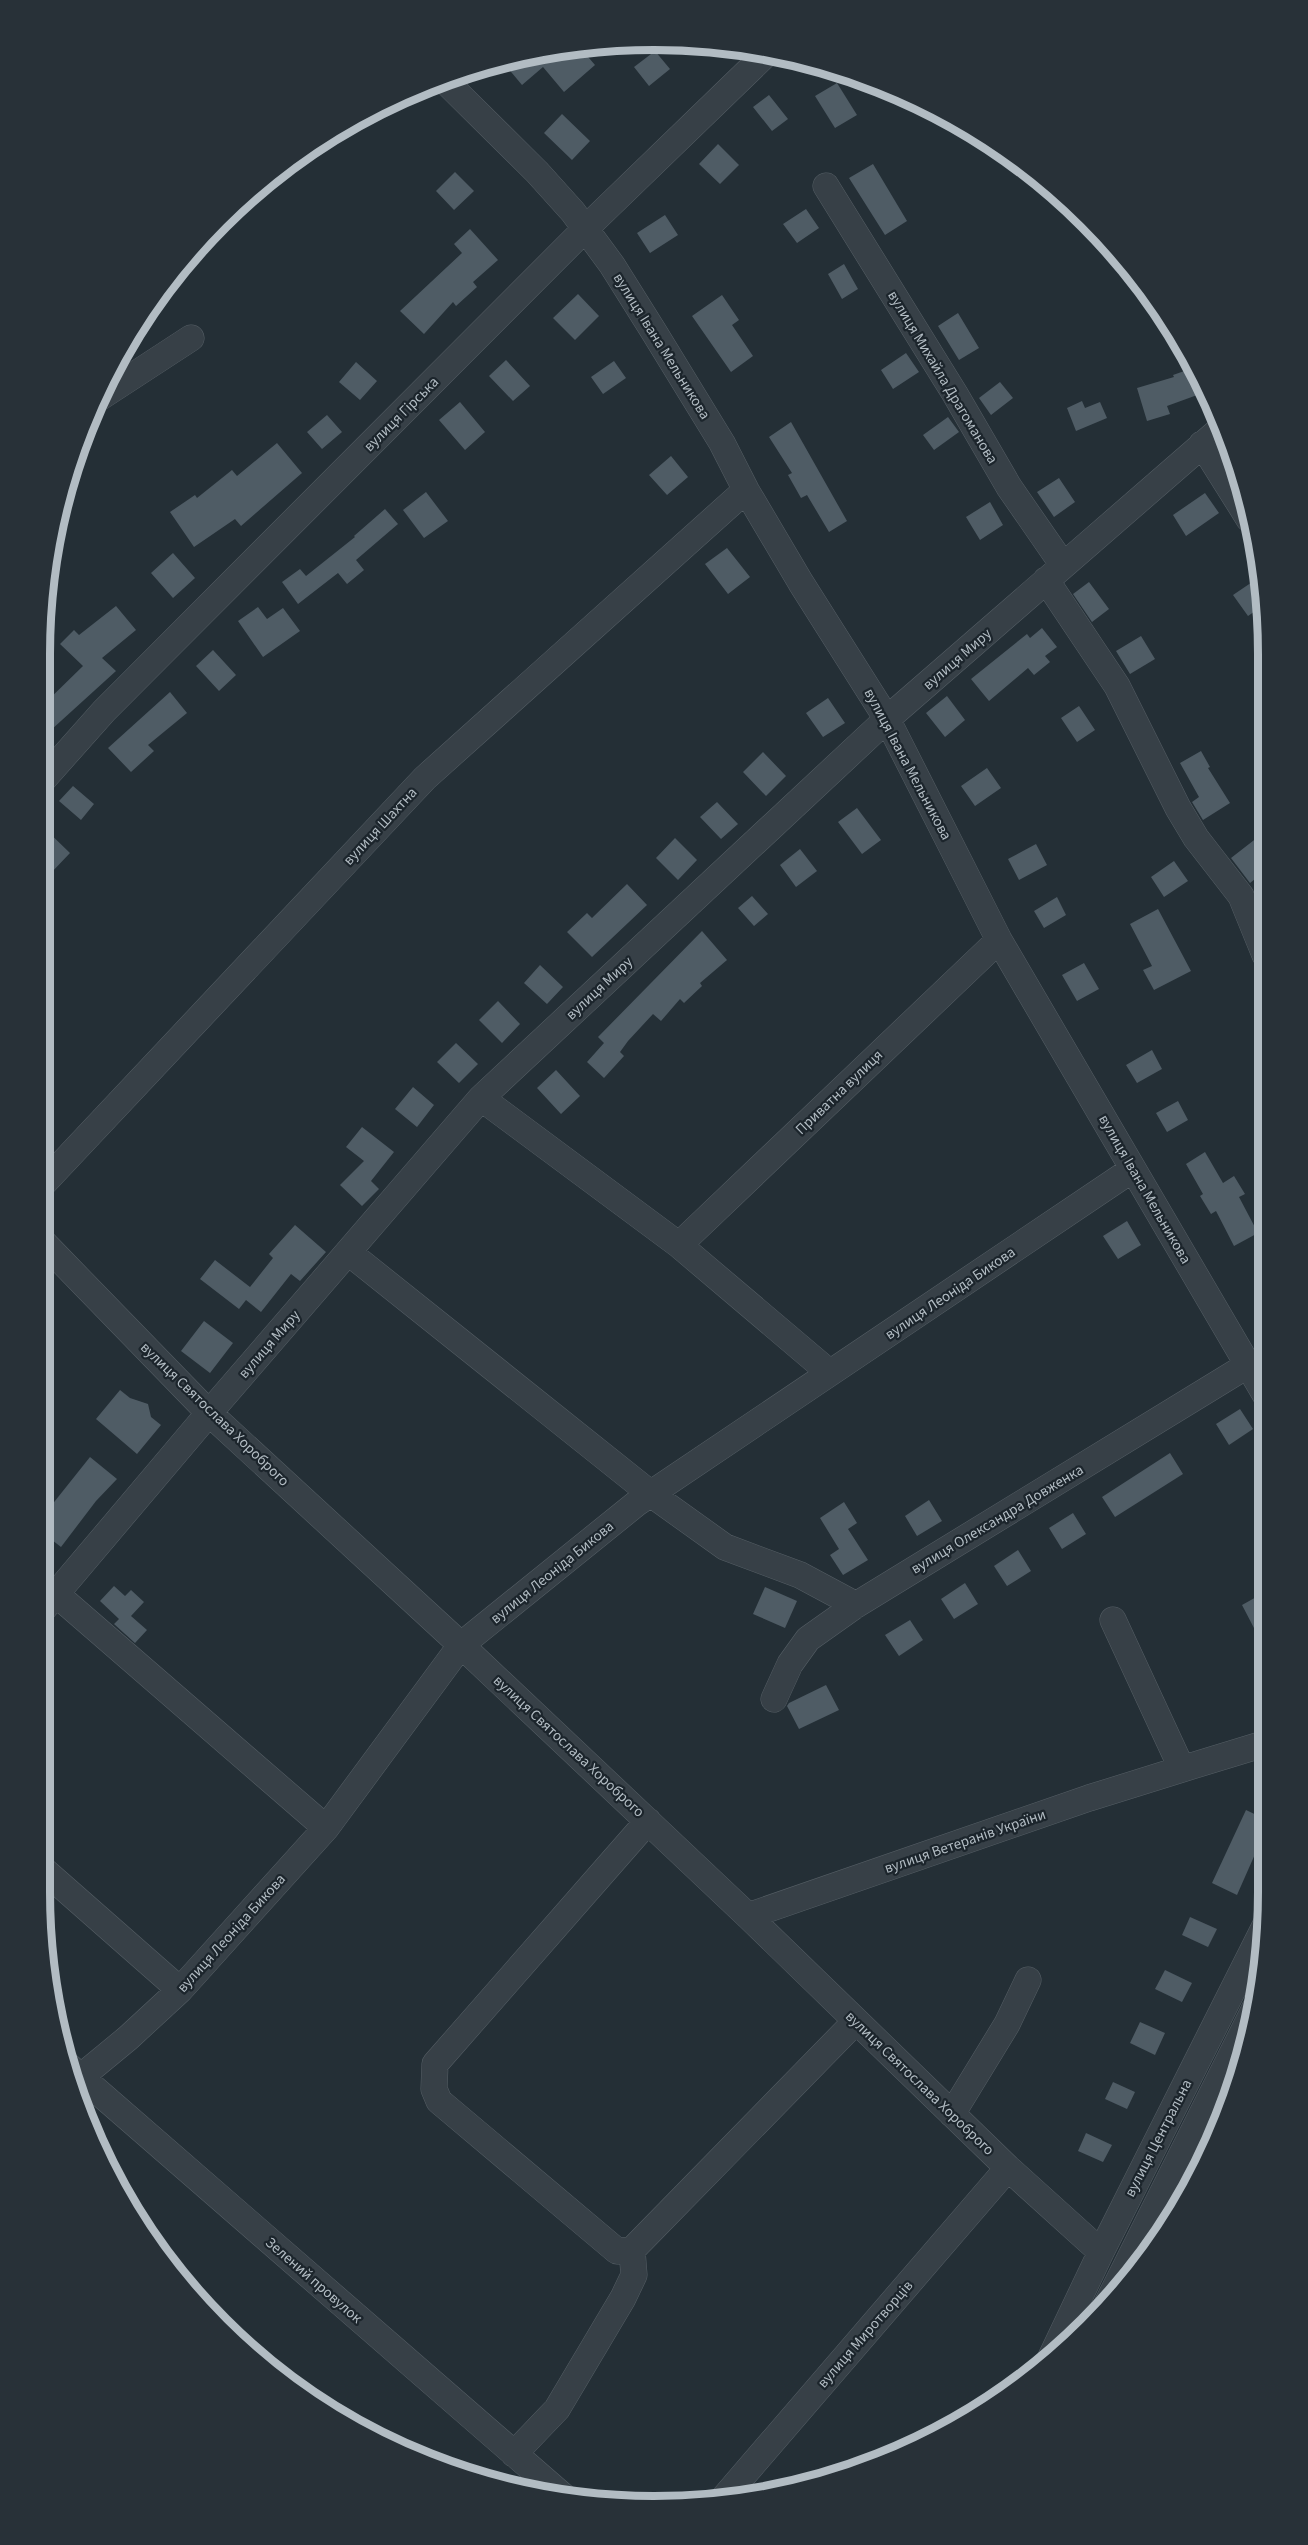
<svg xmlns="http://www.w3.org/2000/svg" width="1308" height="2545" viewBox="0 0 1308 2545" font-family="'Source Sans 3',sans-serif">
<rect width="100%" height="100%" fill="#242f36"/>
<!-- building -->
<path fill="#4f5c65" d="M577 44 595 65 564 92 543 67 522 85 502 61Z
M655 51 670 69 649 86 634 67Z
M837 83 857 115 835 128 815 96Z
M769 95 788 119 772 131 753 107Z
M562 114 590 141 572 160 544 133Z
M718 144 739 165 720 184 699 164Z
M873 164 907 221 885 235 849 178Z
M455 172 474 191 454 210 436 191Z
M806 209 819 228 797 243 783 224Z
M665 215 678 235 650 253 637 233Z
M470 229 498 260 473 282 477 287 456 306 453 302 424 334 400 311 462 253 454 244Z
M844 264 858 289 842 299 828 274Z
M578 294 599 316 575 340 553 318Z
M722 295 739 320 732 325 753 356 731 372 692 316Z
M958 313 979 348 959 360 938 326Z
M906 353 919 372 893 389 881 370Z
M506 360 530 386 513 401 489 376Z
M614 361 626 378 603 394 591 377Z
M356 362 377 381 360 400 339 382Z
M1190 369 1200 394 1167 406 1170 414 1147 421 1137 388 1174 377 1173 375Z
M1000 382 1013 398 991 415 979 398Z
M1082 401 1085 408 1100 402 1107 418 1076 431 1067 408Z
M460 402 485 432 465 450 439 420Z
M327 415 342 432 322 449 307 432Z
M948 417 959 432 934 450 923 435Z
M791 422 847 521 829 532 807 495 801 498 788 475 792 473 769 437Z
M277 443 302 473 241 526 235 519 194 547 170 512 195 495 197 498 232 470 237 476Z
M671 456 688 477 667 495 649 475Z
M1059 478 1075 502 1054 517 1037 492Z
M426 492 448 521 424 538 403 510Z
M1205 493 1219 513 1186 536 1173 515Z
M990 502 1003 525 980 540 966 517Z
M385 509 398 524 356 560 364 570 347 584 338 573 298 604 282 582 300 569 306 576 355 537 354 536Z
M727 548 750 577 728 594 705 564Z
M173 553 195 578 173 598 151 573Z
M1264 574V605L1248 616 1233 595Z
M1089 582 1109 609 1092 622 1073 594Z
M116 606 136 630 102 658 116 671 40 740V708L83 666 60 644 74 630 79 635Z
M258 607 267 619 283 608 300 631 263 657 238 621Z
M1042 628 1057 647 1045 656 1050 662 1034 675 1028 668 989 701 971 679 1027 634 1030 638Z
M1141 636 1155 659 1130 674 1116 651Z
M213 650 236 675 219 691 196 666Z
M170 692 187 713 148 745 154 751 131 772 108 748Z
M947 696 965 720 945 737 926 713Z
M828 698 845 723 823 737 806 713Z
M1079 706 1095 730 1077 742 1061 718Z
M1201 751 1210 767 1208 768 1230 803 1203 820 1192 802 1199 797 1180 763Z
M763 752 786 776 766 796 743 772Z
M987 768 1001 788 975 806 961 786Z
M73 786 94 804 81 820 59 801Z
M717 802 738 824 721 839 700 817Z
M857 808 881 840 862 854 838 822Z
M40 824 70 853 50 874 40 864Z
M1258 837 1264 846 1265 871 1250 883 1231 858Z
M675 838 697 860 678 880 656 858Z
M1036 844 1047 865 1019 880 1008 859Z
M800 849 817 871 796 887 780 865Z
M1174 861 1188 881 1164 897 1151 877Z
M627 884 647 905 592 957 567 932 587 913 592 918Z
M752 896 768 914 754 926 738 908Z
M1057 897 1066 915 1044 928 1034 911Z
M1158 909 1191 971 1154 990 1143 970 1152 966 1130 924Z
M702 931 727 960 700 983 702 986 684 1003 680 999 661 1021 653 1014 628 1041 620 1052 624 1056 604 1078 587 1062 604 1043 598 1037Z
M1084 963 1099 989 1077 1001 1062 975Z
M540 965 563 987 547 1004 524 983Z
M498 1001 520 1024 502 1043 479 1020Z
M456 1043 478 1064 459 1083 437 1062Z
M1152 1050 1162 1069 1137 1083 1126 1065Z
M556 1070 580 1096 561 1114 537 1088Z
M413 1087 434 1105 417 1127 395 1109Z
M1178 1101 1188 1120 1167 1132 1156 1113Z
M362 1127 394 1152 371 1181 379 1189 362 1206 340 1185 364 1161 346 1147Z
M1205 1152 1223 1183 1234 1176 1245 1194 1239 1197 1258 1233 1234 1246 1216 1211 1211 1214 1200 1196 1203 1194 1186 1164Z
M1127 1221 1141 1245 1118 1259 1103 1236Z
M295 1225 326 1252 300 1281 291 1274 261 1312 246 1300 239 1309 200 1279 215 1260 250 1287 273 1258 269 1254Z
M204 1321 233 1343 210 1373 181 1351Z
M120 1390 130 1398 148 1404 151 1417 161 1425 137 1454 96 1419Z
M1240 1409 1253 1429 1229 1445 1216 1424Z
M1170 1453 1183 1474 1115 1517 1102 1497Z
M90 1457 117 1479 96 1501 61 1547 39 1530V1521Z
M929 1500 942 1521 917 1536 905 1516Z
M844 1502 857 1523 848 1529 868 1560 843 1575 830 1555 839 1549 820 1518Z
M1073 1513 1086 1534 1062 1549 1049 1528Z
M1018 1550 1031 1571 1007 1586 994 1566Z
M965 1583 978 1604 954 1619 941 1599Z
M114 1586 125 1596 131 1590 144 1602 131 1616 147 1630 135 1643 114 1624 119 1619 100 1601Z
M765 1587 797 1601 785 1628 753 1614Z
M1267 1591V1624L1255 1630 1242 1605Z
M910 1620 923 1640 899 1656 885 1635Z
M826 1685 839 1710 799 1729 787 1706 789 1703Z
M1246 1810 1267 1820V1827L1237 1895 1212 1883Z
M1190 1917 1217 1929 1208 1947 1182 1935Z
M1165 1970 1192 1983 1182 2002 1155 1989Z
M1140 2022 1165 2033 1155 2055 1130 2043Z
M1113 2082 1135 2092 1127 2109 1105 2099Z
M1086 2133 1112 2145 1103 2162 1078 2151Z"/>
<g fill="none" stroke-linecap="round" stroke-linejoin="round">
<!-- minor casing -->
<g stroke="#555e65" stroke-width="27">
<path id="minor" d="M442 78 537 172 573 212 612 265 654 332 722 443 746 490 801 583 887 719 999 940 1266 1396
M826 186 955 394 1009 487 1063 565
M96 400 191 338
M1202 444 1249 519
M1046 580 1117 686 1178 808 1196 838 1241 896 1265 955
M40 783 104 711 585 229 768 52
M481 1098 679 1245 830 1373
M40 1187 425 778 746 490
M40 1239 209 1413 461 1645 748 1916 1008 2168 1101 2252
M679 1245 999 940
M348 1252 651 1494 725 1547 800 1575 856 1605
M56 1594 326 1828
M39 1614 209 1413 481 1098 887 719 1224 426
M1113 1620 1182 1769 1267 1743
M774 1699 790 1664 808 1639 856 1605 1248 1365
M648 1821 435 2064 434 2089 439 2101 617 2251 632 2250 855 2022
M39 1866 180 1990
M748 1916 1089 1798 1182 1769
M65 2063 563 2496
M71 2085 128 2038 180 1990 326 1828 461 1645 637 1503 1133 1169
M952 2114 1007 2024 1028 1980
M1106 2306 1255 2008
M1051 2357 1101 2252 1268 1920
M514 2454 557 2409 623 2298 634 2275 632 2250
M722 2500 1008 2168"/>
</g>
<!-- minor -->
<use href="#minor" stroke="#374047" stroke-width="26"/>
</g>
<g text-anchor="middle" stroke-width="4.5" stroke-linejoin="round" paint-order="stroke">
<!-- street labels -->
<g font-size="15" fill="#b2bcc3" stroke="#1c252c">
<text transform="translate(662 346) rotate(58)" y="5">вулиця Івана Мельникова</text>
<text transform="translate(943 377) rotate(59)" y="5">вулиця Михайла Драгоманова</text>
<text transform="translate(401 414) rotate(-45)" y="5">вулиця Гірська</text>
<text transform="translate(957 659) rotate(-41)" y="5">вулиця Миру</text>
<text transform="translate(908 764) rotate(62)" y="5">вулиця Івана Мельникова</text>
<text transform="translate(380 826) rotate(-47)" y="5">вулиця Шахтна</text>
<text transform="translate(599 988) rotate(-43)" y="5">вулиця Миру</text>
<text transform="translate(839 1092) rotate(-44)" y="5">Приватна вулиця</text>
<text transform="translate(1145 1189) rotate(60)" y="5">вулиця Івана Мельникова</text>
<text transform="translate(950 1293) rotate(-34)" y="5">вулиця Леоніда Бикова</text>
<text transform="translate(269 1344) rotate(-49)" y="5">вулиця Миру</text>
<text transform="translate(215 1414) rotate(44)" y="5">вулиця Святослава Хороброго</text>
<text transform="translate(997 1519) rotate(-31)" y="5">вулиця Олександра Довженка</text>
<text transform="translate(552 1572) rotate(-39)" y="5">вулиця Леоніда Бикова</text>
<text transform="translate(569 1746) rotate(43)" y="5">вулиця Святослава Хороброго</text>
<text transform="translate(965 1841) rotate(-19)" y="5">вулиця Ветеранів України</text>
<text transform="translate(231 1933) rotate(-48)" y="5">вулиця Леоніда Бикова</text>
<text transform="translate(920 2083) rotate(44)" y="5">вулиця Святослава Хороброго</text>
<text transform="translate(1158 2138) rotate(-63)" y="5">вулиця Центральна</text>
<text transform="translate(314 2280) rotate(41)" y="5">Зелений провулок</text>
<text transform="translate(865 2334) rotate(-49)" y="5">вулиця Миротворців</text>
</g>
</g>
<!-- crop -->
<path d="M0 0H1308V2545H0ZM654 50H654A604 604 0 0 1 1258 654V1892A604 604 0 0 1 654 2496H654A604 604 0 0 1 50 1892V654A604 604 0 0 1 654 50Z" fill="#283138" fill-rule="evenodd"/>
<path fill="none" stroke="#b2bcc3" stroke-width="8" d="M654 50H654A604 604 0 0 1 1258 654V1892A604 604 0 0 1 654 2496H654A604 604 0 0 1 50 1892V654A604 604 0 0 1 654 50Z"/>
</svg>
